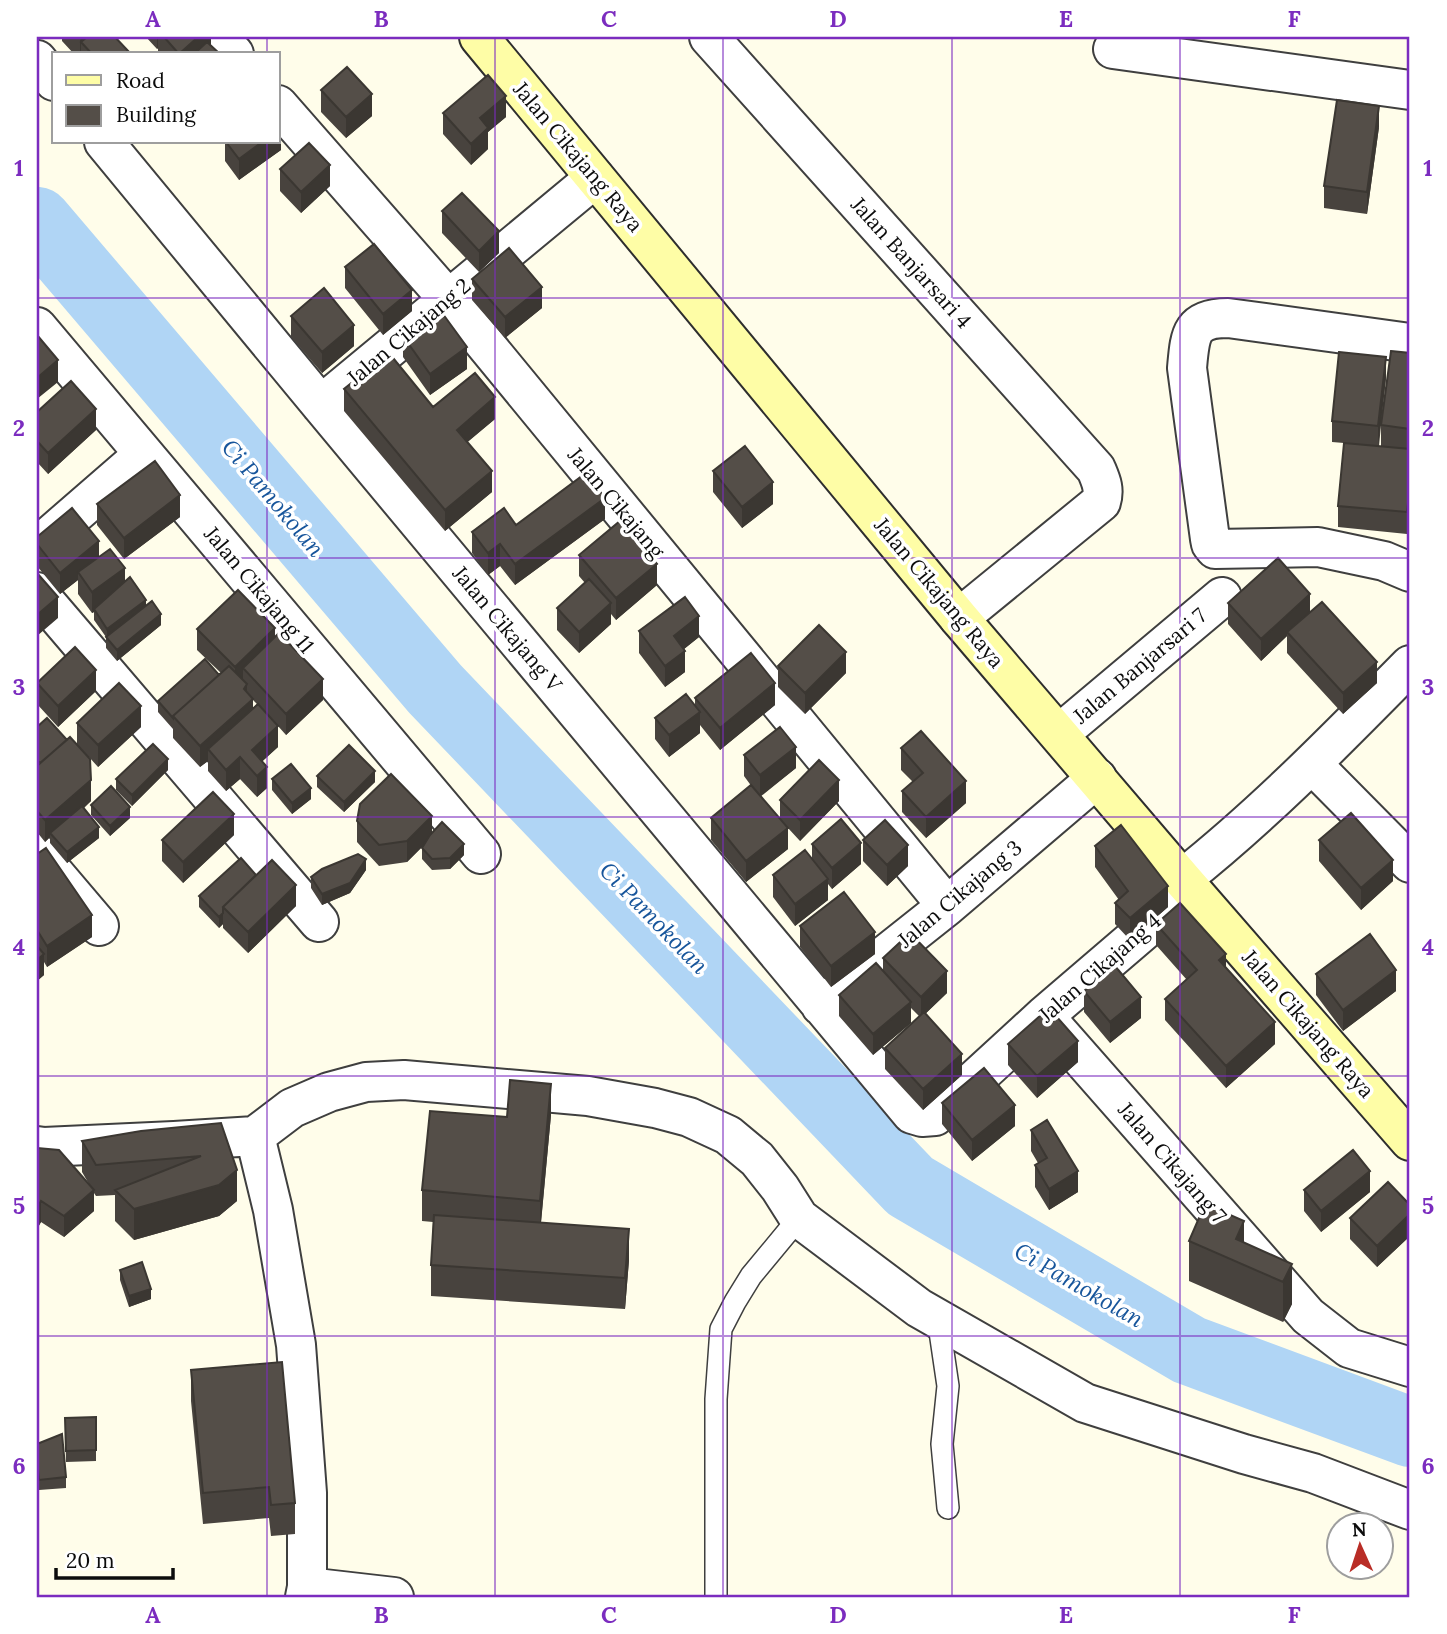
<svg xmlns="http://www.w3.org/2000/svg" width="1447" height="1634" viewBox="0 0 1447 1634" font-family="Lora,serif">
<rect width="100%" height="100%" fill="#fffdea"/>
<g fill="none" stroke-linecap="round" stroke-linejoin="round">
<!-- river -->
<path stroke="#b0d5f5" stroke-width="70" d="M37 222 435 689 910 1186 1189 1350 1410 1432"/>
<!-- lane casing -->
<g stroke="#3f3f3f" stroke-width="24">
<path id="lane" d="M938 1318 948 1386 942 1444 948 1508
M716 1597V1399L721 1329 735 1302 751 1276 799 1218"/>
</g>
<!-- street casing -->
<g stroke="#3f3f3f" stroke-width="42">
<path id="street" d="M219 37 234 54
M709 37 1096 469C1101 481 1105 489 1101 502L959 618
M1113 49 1410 90
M37 60 54 81
M278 105 448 299 947 906
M104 142 321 405 912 1114 922 1117 935 1116 1044 1016 1191 890
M37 327 481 854
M1410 343 1228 318C1190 318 1190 335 1187 368L1210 539 1211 544 1215 549 1318 547 1384 561 1410 572
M321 405 595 178
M37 547 144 454
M37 592 319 922
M1059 734 1222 597
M1312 764 1410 863
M37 853 99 926
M1182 879C1264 814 1337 739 1410 665
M821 1006 947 906 1097 778
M1044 1016 1308 1316 1349 1348 1410 1367
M255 1136 292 1108 329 1092 366 1082 404 1080 588 1096 655 1108 689 1117 728 1135 757 1159 780 1188 799 1218 919 1308 1085 1403 1244 1454 1313 1473 1410 1510
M37 1146 44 1147 174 1141 255 1136 273 1210 296 1345 307 1493V1587L305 1597
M307 1587 394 1597"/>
</g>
<!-- secondary casing -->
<g stroke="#2e2e2e" stroke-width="42">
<path id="secondary" d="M479 37 959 618 1182 879 1410 1141"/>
</g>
<!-- lane -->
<use href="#lane" stroke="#fff" stroke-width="21"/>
<!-- street -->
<use href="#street" stroke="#fff" stroke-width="38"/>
<!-- secondary -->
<use href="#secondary" stroke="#fefda6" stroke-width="38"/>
</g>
<!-- wall -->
<path fill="#48433e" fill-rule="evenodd" d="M62 37H115L131 54H74L62 41Z
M146 37H211V45L220 54H160L158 52V48L157 49Z
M321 90 372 116 346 138 321 112Z
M443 113 506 117 488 132V149L471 165 443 134Z
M1379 127 1367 214 1324 208V186Z
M225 142H278L281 150 239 180 225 161Z
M280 169 330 186 301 213 280 191Z
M442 211 499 253 479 272 442 233Z
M345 267 412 311 383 335 345 288Z
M472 279 542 308 505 338 472 300Z
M291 316 354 346 322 373 291 337Z
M403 336 467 369 430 395 403 357Z
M1410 353V505L1407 534 1338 527V506L1344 443 1332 442V421L1386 378 1381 424ZM1381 425V446H1379Z
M344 389 495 419 467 442 492 492 445 531 344 411Z
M37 412 96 430 48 474 37 462Z
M713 471 773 504 742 528 713 492Z
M97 504 180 517 124 559 97 525Z
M605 519 515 585 500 566 488 575 472 553V532L516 525Z
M37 537 99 557 125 582 161 625 117 661 106 648V637L94 620V612L92 613 78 594V580L60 594 37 566Z
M579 555 657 585 616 620 611 614V624L579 653 557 630V608L585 583 579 576Z
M1228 603 1310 612 1377 683 1343 714 1287 653V636L1261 661 1228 624Z
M197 629 275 637 323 700 286 735 278 726V747L262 761 267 788 257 797 240 779 226 791 208 771V761L200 767 173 738V729L158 712V701L221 673 197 650ZM253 700 257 704 253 708Z
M639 631 699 637 684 649 685 672 665 687 639 653Z
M778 666 846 673 805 714 778 687Z
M37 683 96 691 58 727 37 704Z
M695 698 775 705 720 750 700 725V733L669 757 655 739V718L695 706Z
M77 723 141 727 98 767 89 757 91 801 84 808 99 838 67 863 50 843V837L45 842 37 832V727L77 744Z
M901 748 966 803 926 838 902 812V791L913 782 901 770Z
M744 755 796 768 760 796 780 820V800L839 801 800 841 788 828V849L746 882 711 840V818L755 791 744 776Z
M168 770 132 806 116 790V779Z
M317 776 375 782 344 812 317 787Z
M272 779 311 799 292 814 272 790Z
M91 805 130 818 110 836 91 815Z
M357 821 432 832 464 855 450 869 432 870 422 859V848L423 846 407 862 379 866 357 842Z
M234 835 183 883 162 861V840Z
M863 840 908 866 887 886 863 861Z
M1319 840 1393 881 1361 910 1319 861Z
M812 844 861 864 832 889 828 884V900L795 926 773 897V875L812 858Z
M1095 846 1168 907 1130 940 1115 924V903L1119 900 1095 867Z
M37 854 92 937 47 967 44 962V975L37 981Z
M366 870 350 893 322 905 311 888V877Z
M256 875 296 906 248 953 223 928V924L219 928 199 907V896Z
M1156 924 1275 1044 1226 1088 1165 1020V999L1187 980 1156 945Z
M800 926 875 954 831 987 800 947Z
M883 958 947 993 925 1014 962 1075 923 1110 885 1069V1048L920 1017 911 1008V1023L873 1055 839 1016V995L883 971Z
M1316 974 1396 991 1343 1031 1316 995Z
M1084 991 1141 1018 1110 1043 1084 1012Z
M1008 1044 1078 1062 1037 1098 1008 1065Z
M942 1103 1015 1126 972 1161 942 1124Z
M551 1115 541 1223 629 1260 625 1309 431 1296V1265L433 1222 422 1221V1190L507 1117Z
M221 1123 237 1201 219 1216 134 1240 115 1221V1195L96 1196 94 1193V1211L64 1237 41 1222 37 1229V1148L89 1184 82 1172V1141Z
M1031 1130 1078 1192 1049 1210 1035 1187V1165L1038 1163 1031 1151Z
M1304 1190 1370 1192 1321 1232 1304 1211Z
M1410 1205V1236L1377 1267 1350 1239V1218Z
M1189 1241 1244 1243 1292 1264V1304L1283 1322 1189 1281Z
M120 1270 151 1299 129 1307 120 1280Z
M191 1370 295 1503V1534L271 1536 269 1518 203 1524 191 1401Z
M96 1417V1461L66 1462 65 1418Z
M37 1444 66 1477V1488L39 1490 37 1469Z"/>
<!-- shaded-wall -->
<path fill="#3b3732" d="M83 37H109L81 42V54H80V40Z
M157 37H158V48L157 49Z
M198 37H211V47L202 54H179Z
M372 94V116L346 138V117Z
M506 96V117L488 132V149L471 165V144L480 118Z
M1379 106V127L1367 214V192Z
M281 129V150L239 180V159L262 142H278V131Z
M330 165V186L301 213V192Z
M499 231V253L479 272V251Z
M542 287V308L505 338V317Z
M412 290V311L383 335V314Z
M354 325V346L322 373V352Z
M467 347V369L430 395V374Z
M1386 357V378L1378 447V426Z
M58 360V382L37 399V378Z
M495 397V419L457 451V430Z
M96 409V430L48 474V453Z
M492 471V492L445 531V510Z
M773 482V504L742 528V507Z
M1410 484V505L1407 534V512Z
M180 495V517L124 559V538Z
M605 498V519L515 585V564Z
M99 541V563L78 572V580L60 594V573Z
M500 544V566L488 575V553Z
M657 564V585L616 620V598Z
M125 568V589L94 609V612L92 613V592Z
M1310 594V615L1287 632V636L1261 661V639Z
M58 597V618L37 636V615Z
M146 600V611L107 640V629Z
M611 603V624L579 653V632Z
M161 614V625L117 661V650Z
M699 616V637L674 657V636Z
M275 628V650L243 668V680L235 688V667Z
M685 651V672L665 687V666Z
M846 652V673L805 714V693Z
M1377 662V683L1343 714V693Z
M96 670V691L58 727V706Z
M323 679V700L286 735V714Z
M775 683V705L720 750V728Z
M247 684V704L253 699V720L208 749V761L200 767V746Z
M141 706V727L98 767V745Z
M700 712V733L669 757V735Z
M278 726V747L252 771V750Z
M796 747V768L760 797V775Z
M240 757V779L226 791V770Z
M168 759V770L132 806V795Z
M267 767V788L257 797V776Z
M375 771V782L344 812V802Z
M91 780V801L52 835 50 833V837L45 842V820Z
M839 780V801L800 841V820Z
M966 781V803L926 838V817Z
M311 788V799L292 814V803Z
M130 807V818L110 836V826Z
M234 814V835L183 883V862Z
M432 816V837L407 862V841Z
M99 827V838L67 863V852Z
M788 828V849L746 882V861Z
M861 843V864L832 889V868Z
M464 844V855L450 869V858Z
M908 845V866L887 886V865Z
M366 859V870L350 893 322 905V894Z
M1393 860V881L1361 910V888Z
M828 879V900L795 926V904Z
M296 885V906L248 953V932Z
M1168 886V907L1130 940V918Z
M223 913V924L219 928V917Z
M92 915V937L47 967V946Z
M875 932V954L831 987V966Z
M44 954V975L37 981V960Z
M1226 954V975L1219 960Z
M1396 970V991L1343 1031V1010Z
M947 971V993L921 1018V997Z
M1141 997V1018L1110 1043V1022Z
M911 1002V1023L873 1055V1034Z
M1275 1022V1044L1226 1088V1066Z
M1078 1041V1062L1037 1098V1076Z
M962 1054V1075L923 1110V1089Z
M551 1084V1115L540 1232V1201Z
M1015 1105V1126L972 1161V1140Z
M237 1170V1201L219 1216 134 1240V1209Z
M1078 1171V1192L1049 1210V1189Z
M1370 1171V1192L1321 1232V1211Z
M94 1190V1211L64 1237V1216Z
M41 1201V1222L37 1229V1208Z
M1410 1214V1236L1377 1267V1246Z
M1244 1221V1261L1236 1239Z
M629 1229V1260L625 1309V1278Z
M1292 1264V1304L1283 1322V1282Z
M151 1289V1299L129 1307V1296Z"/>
<!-- building -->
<path fill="#544e48" stroke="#3b3732" stroke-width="2" d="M87 37H115L131 54H92L81 42Z
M164 37H198L179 54Z
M207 42 220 54H194Z
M347 67 372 94 346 117 321 90Z
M488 75 506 96 480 118 488 128 471 144 443 113Z
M1337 100 1379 106 1367 192 1324 186Z
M226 142H262L239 159Z
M309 143 330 165 301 192 280 169Z
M462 193 499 231 479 251 442 211Z
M374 244 412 290 383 314 345 267Z
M509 248 542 287 505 317 472 279Z
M324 288 354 325 322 352 291 316Z
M440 310 467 347 430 374 403 336Z
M37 335 58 360 37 378Z
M1391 351 1410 353V429L1381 425Z
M1339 352 1386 357 1378 426 1332 421Z
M389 353 433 407 475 373 495 397 457 430 492 471 445 510 344 389Z
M71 381 96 409 48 453 37 441V412Z
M1344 443 1410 449V484L1407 512 1338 506Z
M745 446 773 482 742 507 713 471Z
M155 461 180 495 124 538 97 504Z
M586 473 605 498 515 564 500 544 488 553 472 532 504 508 516 525Z
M72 508 99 541 60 573 37 544V537Z
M620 521 657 564 616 598 579 555Z
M110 549 125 568 92 592 78 572Z
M1278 558 1310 594 1261 639 1228 603Z
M37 573 58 597 37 615Z
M130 577 146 600 107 629 94 609Z
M589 579 611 603 579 632 557 608Z
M238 590 275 628 235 667 197 629Z
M685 597 699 616 674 636 685 651 665 666 639 631Z
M152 601 161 614 117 650 106 637Z
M1322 602 1377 662 1343 693 1287 632Z
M819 625 846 652 805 693 778 666Z
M279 633 323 679 286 714 243 668Z
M75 647 96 670 58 706 37 683Z
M751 653 775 683 720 728 695 698Z
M205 659 219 675 173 716V718L158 701Z
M229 666 247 684 244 689 253 699 200 746 173 716Z
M119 683 141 706 98 745 77 723Z
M686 694 700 712 669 735 655 718Z
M258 704 278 726 252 750 267 767 257 776 240 757 226 770 208 749Z
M47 718 67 740 40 763 37 760V727Z
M780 727 796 747 760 775 744 755Z
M921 731 966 781 926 817 902 791 923 773 901 748Z
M70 737 90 759 91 780 45 820 37 811V766Z
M153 744 168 759 132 795 116 779Z
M349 745 375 771 344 802 317 776Z
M819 760 839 780 800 820 780 800Z
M291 764 311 788 292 803 272 779Z
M391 774 432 816 407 841 379 845 357 821 360 804Z
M751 785 788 828 746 861 711 818Z
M111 786 130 807 110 826 91 805Z
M213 792 234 814 183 862 162 840Z
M82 806 99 827 67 852 50 833Z
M1351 813 1393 860 1361 888 1319 840Z
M841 819 861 843 832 868 812 844Z
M885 820 908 845 887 865 863 840Z
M442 822 464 844 450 858 432 859 422 848 430 835Z
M1121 825 1168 886 1130 918 1115 903 1128 891 1095 846Z
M46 848 92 915 47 946 37 930V854Z
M805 850 828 879 795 904 773 875Z
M358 854 366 859 350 883 322 894 311 877 322 869Z
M241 858 256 875 223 907V913L219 917 199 896Z
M272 860 296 885 248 932 223 907Z
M844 892 875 932 831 966 800 926Z
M1180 903 1226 954 1219 960 1275 1022 1226 1066 1165 999 1197 970 1156 924Z
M910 933 947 971 921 997 883 958Z
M1370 934 1396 970 1343 1010 1316 974Z
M37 946 44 954 37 960Z
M876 963 911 1002 873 1034 839 995Z
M1115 966 1141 997 1110 1022 1084 991Z
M1049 1008 1078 1041 1037 1076 1008 1044Z
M924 1012 962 1054 923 1089 885 1048Z
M984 1068 1015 1105 972 1140 942 1103Z
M510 1080 551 1084 540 1201 422 1190 430 1111 507 1117Z
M1047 1120 1078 1171 1049 1189 1035 1165 1047 1158 1031 1130Z
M221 1123 237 1170 219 1185 134 1209 115 1190 201 1156 96 1165 82 1141 141 1131Z
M37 1148 59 1150 94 1190 64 1216 41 1201 37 1208Z
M1353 1150 1370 1171 1321 1211 1304 1190Z
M1388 1182 1410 1205V1214L1377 1246 1350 1218Z
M1205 1204 1244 1221 1236 1239 1292 1264 1283 1282 1189 1241Z
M434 1215 629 1229 625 1278 431 1265Z
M142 1262 151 1289 129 1296 120 1270Z
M282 1362 295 1503 271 1505 269 1487 203 1493 191 1370Z
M96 1417V1450L66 1451 65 1418Z
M62 1434 66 1477 39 1480 37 1458V1444Z"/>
<!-- grid -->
<path fill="none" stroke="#7b2cbf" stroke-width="2" stroke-opacity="0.55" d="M267 37V54M495 37V1597M723 37V1597M952 37V1597M1180 37V1597M267 142V1597M37 298H1410M37 558H1410M37 817H1410M37 1076H1410M37 1336H1410"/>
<g text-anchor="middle" stroke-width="7" stroke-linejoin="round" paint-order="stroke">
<!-- street labels -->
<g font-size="21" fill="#0c0c0c" stroke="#fff">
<text transform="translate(578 157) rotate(50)" y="7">Jalan Cikajang Raya</text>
<text transform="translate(911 263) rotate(48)" y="7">Jalan Banjarsari 4</text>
<text transform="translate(409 332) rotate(-40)" y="7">Jalan Cikajang 2</text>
<text transform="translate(616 503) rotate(50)" y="7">Jalan Cikajang</text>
<text transform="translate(259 590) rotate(50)" y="7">Jalan Cikajang 11</text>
<text transform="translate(939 593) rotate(50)" y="7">Jalan Cikajang Raya</text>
<text transform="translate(507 629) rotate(50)" y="7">Jalan Cikajang V</text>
<text transform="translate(1140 666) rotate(-40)" y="7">Jalan Banjarsari 7</text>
<text transform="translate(960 894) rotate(-40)" y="7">Jalan Cikajang 3</text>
<text transform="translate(1100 968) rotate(-41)" y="7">Jalan Cikajang 4</text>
<text transform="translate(1308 1024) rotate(49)" y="7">Jalan Cikajang Raya</text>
<text transform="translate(1172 1163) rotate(49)" y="7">Jalan Cikajang 7</text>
</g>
<!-- water labels -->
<g font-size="23" font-style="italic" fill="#17559b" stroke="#fff">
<text transform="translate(273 498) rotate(50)" y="8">Ci Pamokolan</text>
<text transform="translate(654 918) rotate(46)" y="8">Ci Pamokolan</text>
<text transform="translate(1079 1285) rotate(30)" y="8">Ci Pamokolan</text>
</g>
</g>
<!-- border -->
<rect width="1447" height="1634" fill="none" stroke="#ffffff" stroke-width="77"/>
<!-- legend -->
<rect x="52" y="52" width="228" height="91" fill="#ffffff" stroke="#9e9e9e" stroke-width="2"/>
<rect x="66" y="75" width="35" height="10" fill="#fefda6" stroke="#9e9e9e" stroke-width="2"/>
<text x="116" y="88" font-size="21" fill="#0c0c0c">Road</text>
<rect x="66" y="105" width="35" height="21" fill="#544e48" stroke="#9e9e9e" stroke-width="2"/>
<text x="116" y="122" font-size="21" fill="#0c0c0c">Building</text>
<!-- north arrow -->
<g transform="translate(1360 1546) rotate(357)"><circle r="33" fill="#ffffff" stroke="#9e9e9e" stroke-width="2"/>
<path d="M0-5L12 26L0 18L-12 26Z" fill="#b92d26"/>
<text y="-10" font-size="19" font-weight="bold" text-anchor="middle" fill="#0c0c0c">N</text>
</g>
<!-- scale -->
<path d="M56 1568v10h117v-10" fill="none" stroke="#0c0c0c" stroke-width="3.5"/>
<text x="66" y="1568" font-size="21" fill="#0c0c0c" stroke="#ffffff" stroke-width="5" paint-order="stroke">20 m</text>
<rect x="38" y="38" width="1370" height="1558" fill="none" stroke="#7b2cbf" stroke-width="2.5"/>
<g font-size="23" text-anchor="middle" font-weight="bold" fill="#7b2cbf">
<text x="153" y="27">A</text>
<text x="381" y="27">B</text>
<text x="609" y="27">C</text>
<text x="838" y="27">D</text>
<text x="1066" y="27">E</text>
<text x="1294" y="27">F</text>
<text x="19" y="176">1</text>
<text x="1428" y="176">1</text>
<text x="19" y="436">2</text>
<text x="1428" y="436">2</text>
<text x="19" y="695">3</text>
<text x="1428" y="695">3</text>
<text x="19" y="955">4</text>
<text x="1428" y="955">4</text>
<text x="19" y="1214">5</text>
<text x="1428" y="1214">5</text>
<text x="19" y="1474">6</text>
<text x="1428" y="1474">6</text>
<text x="153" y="1623">A</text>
<text x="381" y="1623">B</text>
<text x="609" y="1623">C</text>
<text x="838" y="1623">D</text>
<text x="1066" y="1623">E</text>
<text x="1294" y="1623">F</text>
</g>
</svg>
